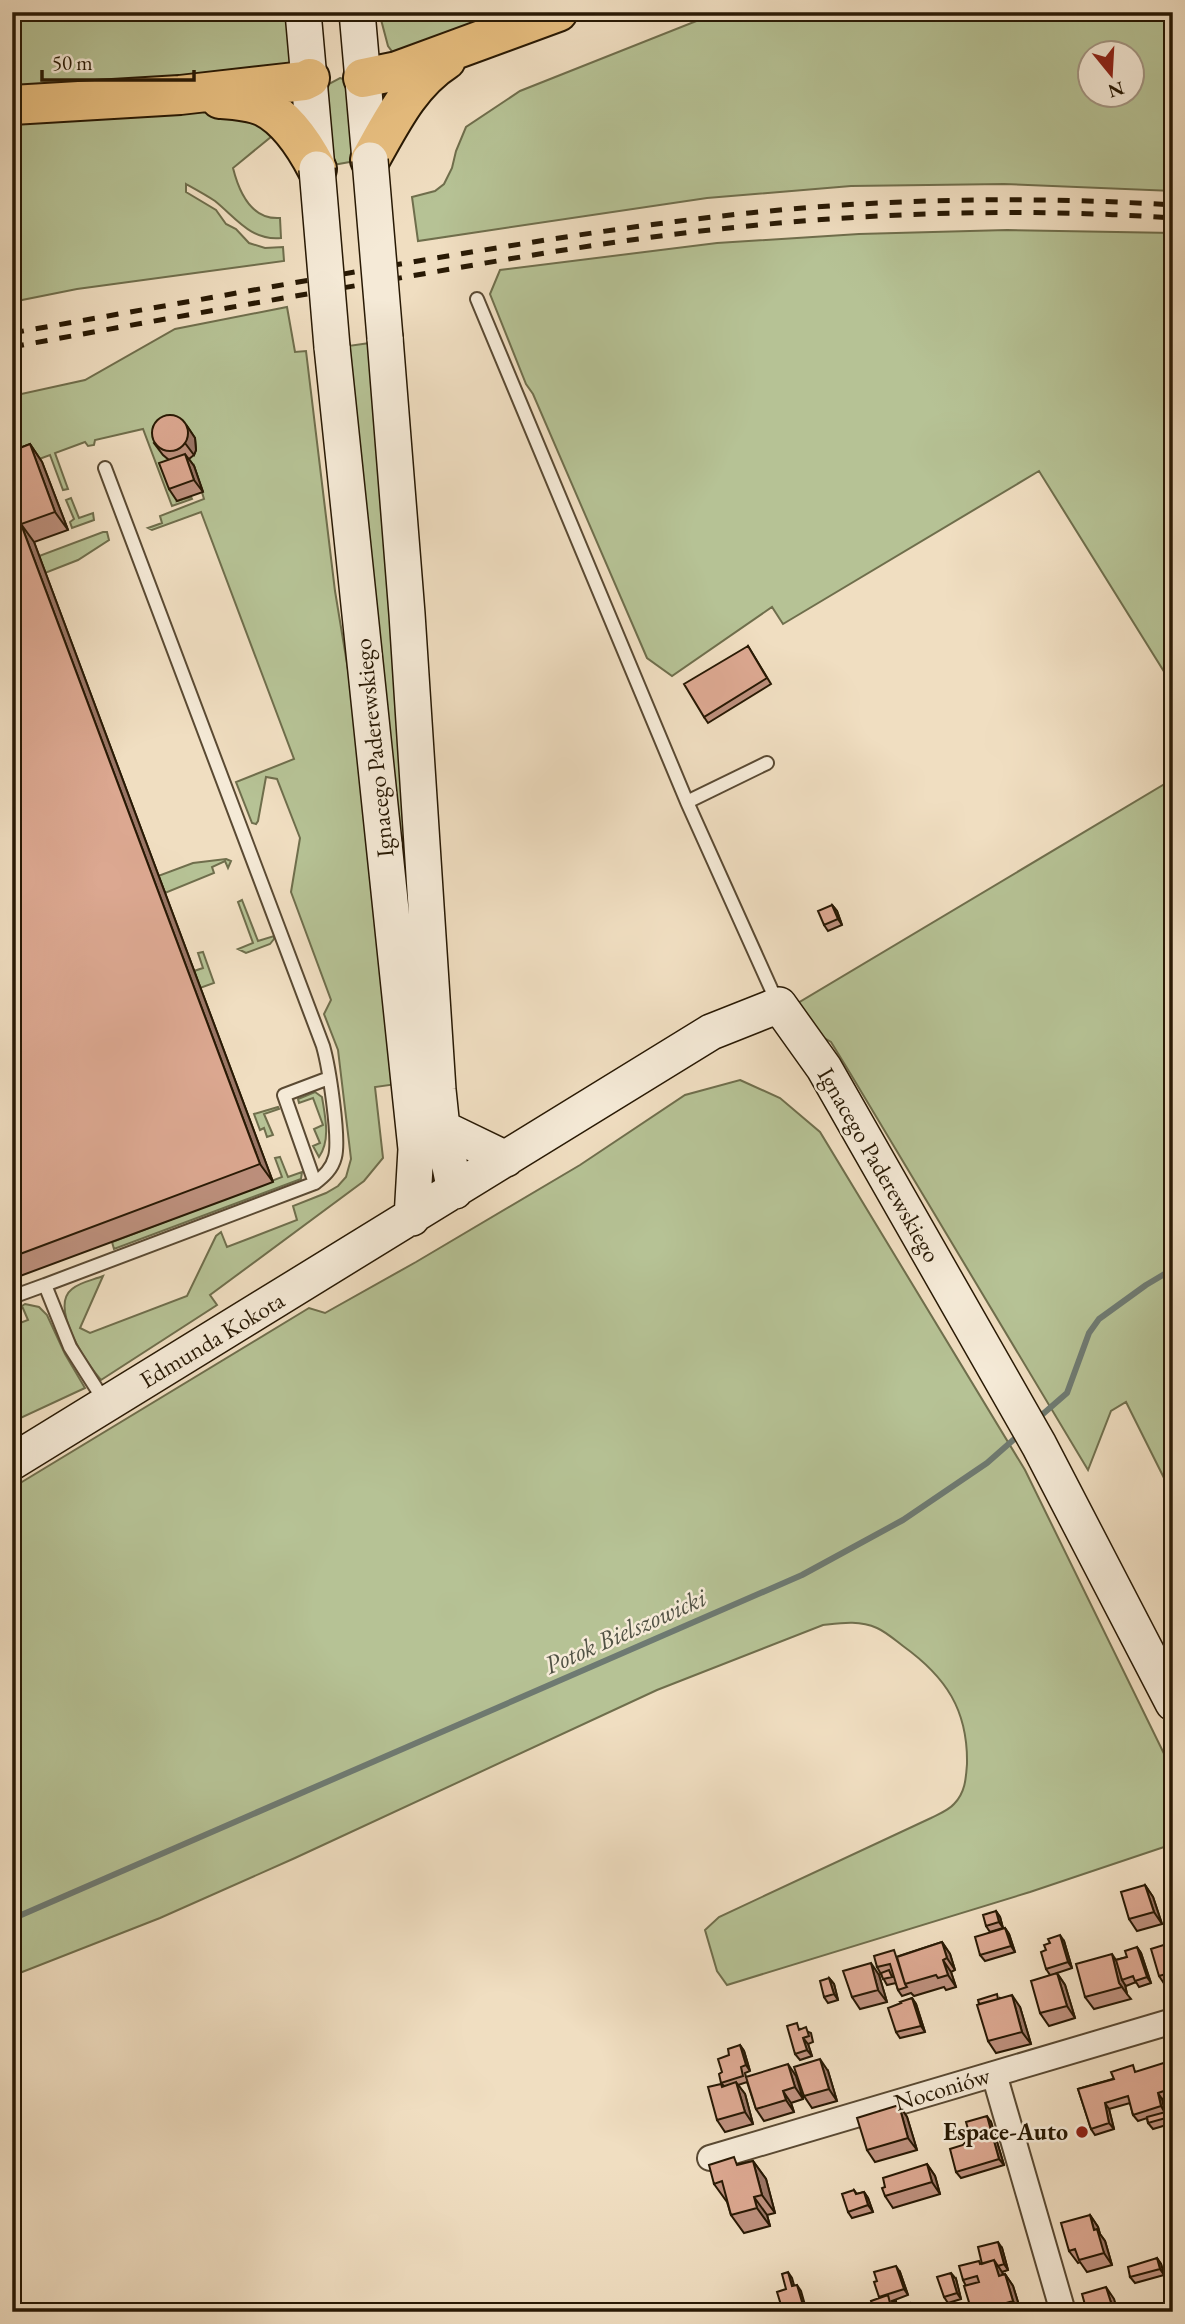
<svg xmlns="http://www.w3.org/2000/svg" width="1185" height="2324" viewBox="0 0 1185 2324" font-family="'EB Garamond',serif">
<rect width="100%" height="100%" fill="#f0dec1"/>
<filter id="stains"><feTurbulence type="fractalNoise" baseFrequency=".00286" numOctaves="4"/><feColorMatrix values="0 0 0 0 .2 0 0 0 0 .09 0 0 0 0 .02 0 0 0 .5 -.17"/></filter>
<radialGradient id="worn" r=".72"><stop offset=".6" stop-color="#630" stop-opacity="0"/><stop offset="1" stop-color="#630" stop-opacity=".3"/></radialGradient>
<!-- green -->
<path fill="#b6c295" stroke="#6f6e4c" stroke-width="2" fill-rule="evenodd" d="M12 12H233V16L283 15V12H292L298 74 12 92Z
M379 12H532L397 58 388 46Z
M719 12H1173V191L1004 184 851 186 707 198 418 241 412 197 435 191 444 184 452 168 456 151 466 127 520 91ZM1090 52H1132V94H1090Z
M340 78 355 83 361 160 333 165 325 86Z
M206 109 259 120 272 136 233 168C239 192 251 220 280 218L281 238C251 241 236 218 215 201 206 195 195 189 186 184V192L216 210 226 224 236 229 249 243 265 248 283 247 284 261 77 289 12 302V121Z
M1007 230 1173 233V686L1039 471 783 624 772 607 672 676 647 658 533 394 526 384 490 294 500 270 717 243 859 234Z
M287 307 295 352 306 351 335 591 354 706 397 1084 375 1087 383 1158 364 1181 210 1295 217 1305 101 1380C86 1363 49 1307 72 1289 80 1282 93 1280 103 1276L80 1328 90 1333 187 1296 216 1236 221 1232 227 1247 297 1220 293 1206 326 1193 338 1186 346 1177 351 1159 338 1050 324 1014 331 1000 291 892 300 838 277 779 266 777 258 821 256 824 252 823 236 782 294 759 201 512 152 530 148 528 162 523 160 516 204 499 194 466 177 501 191 497 192 499 172 506 143 429 95 440 94 445 88 446 85 442 55 453 68 489 63 490 50 455 12 469V396L85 380 175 329Z
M377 342 420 1082 348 346Z
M71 498 79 518 93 513 94 520 72 528 70 522 74 519 66 500Z
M103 532H107L109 540 78 560 45 573 39 556Z
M1173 779V1496L1126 1402 1111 1411 1088 1470 850 1073 831 1042 807 1028 798 1003Z
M226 859 231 861 228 868 225 861 212 867 214 873 165 893 158 876 193 863Z
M242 900 258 941 274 936V939L270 944 246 953 238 949 253 943 238 902Z
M203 952 214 983 200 988 194 971 203 968 198 953Z
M740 1080 780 1098 820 1132 1025 1470 1173 1772V1844L1030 1892 727 1985 717 1971 705 1930 719 1917 931 1818C939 1814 949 1810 954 1804 965 1793 966 1779 967 1764 968 1710 946 1677 903 1646 895 1640 886 1632 877 1628 859 1620 841 1623 823 1625L657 1690 295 1858 160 1918 12 1976V1488L309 1308 325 1313 416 1262 580 1165 685 1095Z
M315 1092 322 1097C325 1116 331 1140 319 1157L313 1146 320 1143 314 1129 323 1125 313 1098 299 1103 298 1099Z
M278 1107 279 1109 264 1114 273 1135 267 1137 264 1128 260 1130 254 1114Z
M280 1157 288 1177 302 1172 301 1179 114 1249 112 1242 282 1177 275 1158Z
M25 1304 39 1307 47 1315 65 1354 85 1388 12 1422V1326L28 1320 22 1306Z"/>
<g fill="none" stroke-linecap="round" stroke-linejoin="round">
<!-- stream -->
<path stroke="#6e7a72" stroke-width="6" d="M1036 1420 1067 1393 1089 1333 1099 1319 1146 1285 1173 1269
M12 1919 802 1575 903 1520 987 1463 1020 1434"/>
<!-- lane casing -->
<g stroke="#5a4a33" stroke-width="16">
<path id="lane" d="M477 299 687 802 777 1002
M687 802 767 763
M315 1183 284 1095 329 1078
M45 1285 315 1183C324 1176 332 1169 335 1157 340 1138 329 1067 323 1046L105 468
M12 1297 45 1285 70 1347 105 1402"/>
</g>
<!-- street casing -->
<g stroke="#5a4a33" stroke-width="28">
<path id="street" d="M994 2074 1063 2312
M710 2158 1173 2021"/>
</g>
<!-- secondary casing -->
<g stroke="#281904" stroke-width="38">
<path id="secondary" d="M303 12 317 169
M357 12 370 160
M385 338 407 614 438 1090 442 1128 455 1191
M332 347 416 1149 412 1218
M442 1128 506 1159
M12 1462 711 1032 779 1005 824 1068 1039 1445 1173 1703"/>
</g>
<!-- highway casing -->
<g stroke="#281904" stroke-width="42">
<path id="highway" d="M363 78 397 71 558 12
M220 99C234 100 251 101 264 107 288 119 305 146 317 169
M12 105 180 95 304 81 310 78
M370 160C391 123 410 83 446 60"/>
</g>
<!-- lane -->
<use href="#lane" stroke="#f5ead7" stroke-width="12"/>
<!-- street -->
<use href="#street" stroke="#f5ead7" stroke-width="24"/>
<!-- secondary -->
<use href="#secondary" stroke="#f5ead7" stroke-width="35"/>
<!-- highway -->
<use href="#highway" stroke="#e8bf80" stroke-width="38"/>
<!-- rail -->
<path stroke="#281904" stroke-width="5" stroke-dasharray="12 12" stroke-linecap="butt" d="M12 333C136 311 259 289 383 267 518 244 654 221 791 209 917 198 1046 197 1173 205
M12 347C136 324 259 302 383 281 501 260 619 239 738 227 882 212 1028 208 1173 218"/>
<!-- secondary-bridge casing -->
<g stroke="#281904" stroke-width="38" stroke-linecap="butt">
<path id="secondary-bridge" d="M370 160 385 338
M317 169 332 347"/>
</g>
<!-- secondary-bridge -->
<use href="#secondary-bridge" stroke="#f5ead7" stroke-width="35"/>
</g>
<!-- wall -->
<path fill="#bd907d" stroke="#281904" stroke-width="2" d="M187 426 195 438 196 450 194 455 189 459 194 466 203 492 177 501 169 489V460L163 455 154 443Z
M30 444 42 462 68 530 34 542 273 1182 12 1279V451Z
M748 646 771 684 708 723 704 717Z
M832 905 837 911 842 925 828 931 824 925Z
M1145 1885 1153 1897 1162 1924 1137 1931 1129 1919Z
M996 1911 1000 1917 1003 1928 990 1932 986 1926Z
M1005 1928 1009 1934 1015 1952 985 1961 980 1955Z
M1064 1941 1072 1968 1057 1973 1065 1985 1075 2018 1049 2026 1040 2013 1050 1975 1046 1969V1950Z
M942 1942 950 1954 955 1970 951 1972 956 1987 946 1990 944 1987 914 1996 911 1993 902 1996 898 1990 896 1983 887 1985 877 1967 899 1956Z
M1173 1942V1986L1167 1988 1159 1976Z
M1137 1947 1141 1953 1151 1983 1139 1987 1136 1982 1126 1986 1125 1985 1127 1994 1131 1999 1094 2009 1085 1997 1116 1960 1127 1957Z
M879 1975 887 2002 860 2009 852 1997Z
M829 1978 834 1984 838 2000 828 2003 824 1997Z
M912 1998 916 2004 925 2032 900 2038 896 2032 901 2003Z
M1000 1998 1020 2007 1031 2044 996 2053 988 2041Z
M801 2029 811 2033 813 2042 808 2044 812 2056 800 2060 795 2054Z
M740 2045 744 2051 750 2071 745 2073 746 2077 796 2076 803 2099 791 2103 794 2112 764 2121 756 2109 747 2082 738 2085 745 2094 753 2124 725 2132 717 2120 721 2084 722 2086H724L721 2083 722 2072 729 2055Z
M1173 2065V2096L1162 2099 1165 2112 1173 2110V2123L1153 2129 1148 2123 1147 2118 1138 2121 1133 2115 1130 2103 1109 2109 1114 2129 1095 2135 1091 2129 1078 2089 1137 2072Z
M828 2071 837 2101 812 2108 804 2096Z
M899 2105 907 2117 917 2150 875 2162 867 2150Z
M991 2122 1004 2165 961 2178 956 2172 963 2145Z
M753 2161 766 2179 775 2213 767 2215 770 2226 744 2233 731 2215 727 2202 714 2184 739 2164Z
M927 2164 935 2176 940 2194 893 2208 885 2196V2187Z
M854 2190 857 2194 864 2192 868 2198 873 2212 852 2218 848 2212Z
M1090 2215 1098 2227 1100 2234 1105 2241 1112 2265 1087 2272 1080 2262 1078 2263 1069 2251Z
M1002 2248 1008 2270 1002 2272 1003 2275 1005 2274 1013 2286 1021 2312H972L966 2286 963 2280Z
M1157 2258 1161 2264 1164 2275 1135 2283 1130 2277Z
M900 2272 908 2295 892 2301 893 2302 874 2312 880 2298 879 2297Z
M956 2279 961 2299 948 2303 944 2297Z"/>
<!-- shaded-wall -->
<path fill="#9a7666" stroke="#281904" stroke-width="2" d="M187 426 195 438 196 450 194 455 185 443Z
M30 444 42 462 68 530 55 512Z
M185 454 194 466 203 492 194 480Z
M21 524 34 542 273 1182 260 1164Z
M832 905 837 911 842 925 838 919Z
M1145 1885 1153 1897 1162 1924 1154 1912Z
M996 1911 1000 1917 1003 1928 999 1922Z
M1005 1928 1009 1934 1015 1952 1011 1946Z
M1060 1935 1064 1941 1072 1968 1068 1962Z
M942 1942 950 1954 955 1970 947 1958Z
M1137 1947 1141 1953 1151 1983 1147 1977Z
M1112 1954 1120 1966 1122 1980 1125 1985 1127 1994 1119 1983Z
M943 1960 951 1972 956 1987 948 1975Z
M871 1963 879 1975 887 2002 878 1990Z
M1057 1973 1065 1985 1075 2018 1067 2006Z
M829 1978 834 1984 838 2000 834 1994Z
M1012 1995 1020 2007 1031 2044 1022 2032Z
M912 1998 916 2004 925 2032 921 2026Z
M803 2038 808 2044 812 2056 807 2050Z
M740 2045 744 2051 750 2071 746 2065Z
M820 2059 828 2071 837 2101 829 2089Z
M788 2064 796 2076 803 2099 795 2087Z
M736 2082 745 2094 753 2124 745 2112Z
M783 2091 791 2103 794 2112 786 2100Z
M1158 2093 1162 2099 1165 2113 1161 2106Z
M1105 2103 1109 2109 1114 2129 1109 2123Z
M899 2105 907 2117 917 2150 908 2138Z
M987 2116 991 2122 1004 2165 999 2159Z
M753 2161 766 2179 775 2213 762 2195Z
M927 2164 935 2176 940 2194 932 2182Z
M864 2192 868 2198 873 2212 868 2205Z
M754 2197 767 2215 770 2226 757 2208Z
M1090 2215 1098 2227 1100 2234 1105 2241 1112 2265 1104 2253 1094 2230Z
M998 2242 1002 2248 1008 2270 1004 2264Z
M1157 2258 1161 2264 1164 2275 1160 2269Z
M994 2260 1002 2272 1007 2288 999 2276Z
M896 2266 900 2272 908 2295 904 2289Z
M788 2272 792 2278 796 2292 792 2286Z
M951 2273 956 2279 961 2299 957 2293Z
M1005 2274 1013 2286 1021 2312 1013 2301Z
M797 2285 801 2291 807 2312H805Z
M1106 2287 1114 2299 1118 2312H1114Z"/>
<!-- building -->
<path fill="#dca891" stroke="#281904" stroke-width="2" d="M152 433a18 18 0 1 1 36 0a18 18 0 1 1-36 0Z
M30 444 55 512 21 524 260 1164 12 1257V451Z
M185 454 194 480 169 489 159 463Z
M748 646 767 678 704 717 684 684Z
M832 905 838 919 824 925 818 911Z
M1145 1885 1154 1912 1129 1919 1121 1892Z
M996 1911 999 1922 986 1926 983 1915Z
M1005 1928 1011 1946 980 1955 975 1937Z
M1060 1935 1068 1962 1046 1969 1041 1952 1046 1950 1044 1945 1050 1943 1048 1939Z
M942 1942 947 1958 943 1960 948 1975 938 1978 936 1975 905 1984 897 1957Z
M1173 1942V1972L1159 1976 1151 1949Z
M1137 1947 1147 1977 1135 1981 1133 1976 1122 1980 1116 1960 1127 1957 1125 1951Z
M894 1950 905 1984 907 1987 898 1990 890 1964 877 1967 874 1956Z
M1112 1954 1119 1983 1122 1987 1085 1997 1076 1964Z
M871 1963 878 1990 852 1997 843 1971Z
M889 1970 892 1977 883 1979 881 1973Z
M1057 1973 1067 2006 1040 2013 1031 1981Z
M829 1978 834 1994 824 1997 820 1981Z
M997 1994 998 1999 979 2004 978 2000Z
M1012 1995 1022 2032 988 2041 977 2005Z
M912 1998 921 2026 896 2032 888 2008 901 2003 900 2002Z
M797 2023 799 2030 806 2027 809 2036 803 2038 807 2050 795 2054 787 2026Z
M740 2045 746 2065 741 2067 743 2076 721 2083 719 2074 722 2072 718 2059 729 2055 728 2049Z
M820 2059 829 2089 804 2096 794 2067Z
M1170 2061 1173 2069V2088L1158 2093 1161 2106 1133 2115 1128 2096 1105 2103 1109 2123 1091 2129 1078 2089 1114 2079 1111 2072 1133 2065 1135 2072Z
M788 2064 795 2087 783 2091 786 2100 756 2109 746 2077Z
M736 2082 745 2112 717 2120 708 2087 721 2084 722 2087Z
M899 2105 908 2138 867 2150 857 2118Z
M1173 2110V2116L1148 2123 1147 2117Z
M987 2116 999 2159 956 2172 950 2149 963 2145 970 2136 966 2122Z
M734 2157 737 2165 753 2161 762 2195 754 2197 757 2208 731 2215 722 2181 714 2184 709 2165Z
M927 2164 932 2182 885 2196 882 2188 885 2187 883 2178Z
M854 2190 856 2194 864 2192 868 2205 848 2212 842 2194Z
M1090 2215 1094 2230 1097 2229 1104 2253 1079 2260 1075 2249 1069 2251 1061 2223Z
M998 2242 1004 2264 998 2266 994 2260 982 2264 978 2247Z
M1157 2258 1160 2269 1130 2277 1128 2267Z
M994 2260 999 2276 1005 2274 1013 2301 976 2312H972L964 2286 979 2282 977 2276 963 2280 959 2266 979 2261 980 2264Z
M896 2266 904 2289 879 2297 874 2282 877 2281 874 2272Z
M788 2272 792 2286 797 2285 805 2312H779L777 2306 781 2305 777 2292 786 2289 782 2274Z
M951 2273 957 2293 944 2297 937 2277Z
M1106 2287 1114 2312H1087L1082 2294Z
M888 2295 890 2303 896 2301 897 2307 910 2303 913 2312H874L871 2301Z"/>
<!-- markers -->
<circle fill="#8f2418" stroke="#f5ead7" stroke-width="2.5" cx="1082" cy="2132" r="7"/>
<g text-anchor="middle" stroke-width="5" stroke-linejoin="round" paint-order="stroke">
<!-- street labels -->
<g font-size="24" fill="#281904" stroke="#f5ead7">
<text transform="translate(374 748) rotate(-96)" y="8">Ignacego Paderewskiego</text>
<text transform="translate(879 1165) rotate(60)" y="8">Ignacego Paderewskiego</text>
<text transform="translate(212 1340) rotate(-31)" y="8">Edmunda Kokota</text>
<text transform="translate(942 2089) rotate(-17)" y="8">Noconiów</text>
</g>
<!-- poi labels -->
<g font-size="24" font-weight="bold" fill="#281904" stroke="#f5ead7" text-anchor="end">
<text x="1068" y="2140">Espace-Auto</text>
</g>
<!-- water labels -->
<g font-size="26" font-style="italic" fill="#515244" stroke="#f5ead7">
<text transform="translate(625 1631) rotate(-24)" y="9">Potok Bielszowicki</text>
</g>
</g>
<!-- margin -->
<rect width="1185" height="2324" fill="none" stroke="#f0dec1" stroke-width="42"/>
<rect x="14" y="14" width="1157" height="2296" fill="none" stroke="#281904" stroke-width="3.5"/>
<rect x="21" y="21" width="1143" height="2282" fill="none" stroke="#281904" stroke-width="2"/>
<!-- north arrow -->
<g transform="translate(1111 74) rotate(162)"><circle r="33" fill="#f5ead7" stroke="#a39683" stroke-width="2"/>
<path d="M0-5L12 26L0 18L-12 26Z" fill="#8f2418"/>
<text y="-10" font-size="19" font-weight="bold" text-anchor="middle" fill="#281904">N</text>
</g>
<!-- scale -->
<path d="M42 70v10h152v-10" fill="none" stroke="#281904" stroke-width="3.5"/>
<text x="52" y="70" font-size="21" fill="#281904" stroke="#f5ead7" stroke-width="5" paint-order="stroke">50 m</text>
<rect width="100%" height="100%" filter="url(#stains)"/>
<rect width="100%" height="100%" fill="url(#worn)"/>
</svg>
